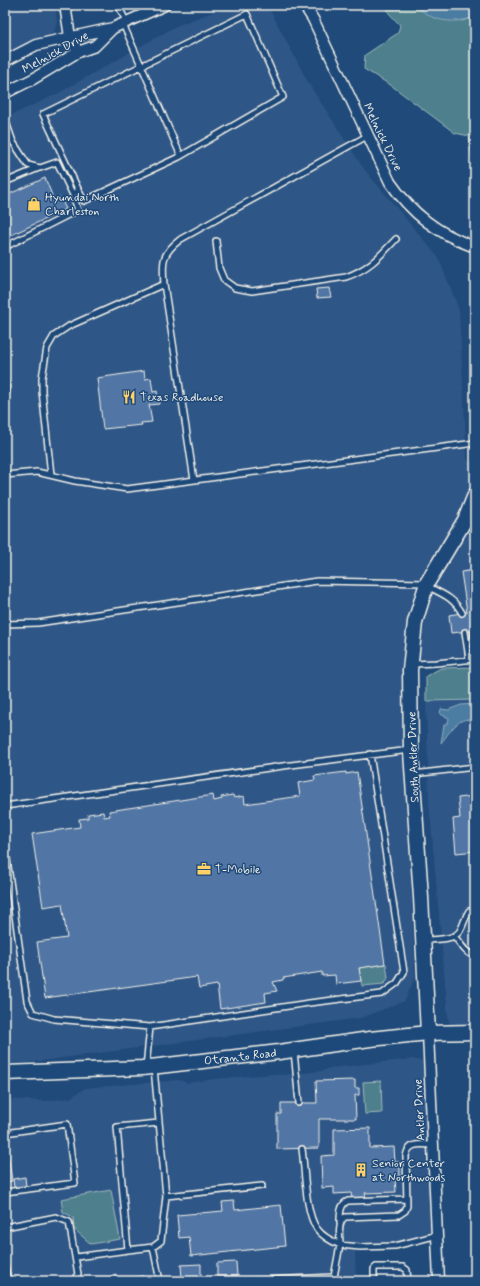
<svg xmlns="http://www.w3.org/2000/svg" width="480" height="1286" viewBox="0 0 480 1286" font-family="Mynerve,sans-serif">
<rect width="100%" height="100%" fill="#1f4a7a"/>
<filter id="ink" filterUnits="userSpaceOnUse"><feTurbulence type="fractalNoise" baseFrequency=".025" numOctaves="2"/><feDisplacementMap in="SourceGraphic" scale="8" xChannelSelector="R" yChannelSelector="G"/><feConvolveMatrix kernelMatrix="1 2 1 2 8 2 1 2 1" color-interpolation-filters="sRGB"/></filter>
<g filter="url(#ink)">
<!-- built -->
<path fill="#2e5787" d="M5 5H55L57 22 54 33 5 56Z
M232 5H262L270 10 309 84 364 169 438 257 459 309 467 460 475 463V663L402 670 415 977 405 1001 361 1018 18 1064 5 1063V118L55 95 178 25Z
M475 700V1032H451L448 1017 429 802 426 701Z
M412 1059 422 1061 425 1063 429 1138V1222L438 1235 395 1246 355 1247 356 1281H5V1099L45 1101 70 1098 85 1088 179 1080 188 1083 214 1079 273 1074 282 1075 322 1071 329 1068Z"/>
<!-- green -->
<path fill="#4e808c" stroke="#a1b8ba" d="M391 5H416L420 9 462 21 475 17V178L469 136 455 133 392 86 364 69 365 55 398 33 400 25 387 11Z
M475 667V700L426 701V676L441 668Z
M386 964 388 978 384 984 362 986 359 968Z
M381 1081 382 1113 365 1114 363 1082Z
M111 1190 120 1239 91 1244 74 1229 73 1217 63 1212 61 1199Z"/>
<!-- water -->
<path fill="#4c7ca2" stroke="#8fabbe" d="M416 5H475V17C454 24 432 23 416 5Z
M475 704V723C473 722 472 720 469 720 459 716 447 736 441 743L444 725 448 723 449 718 440 714 441 709 448 710 461 705Z"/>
<!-- building -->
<path fill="#5176a5" stroke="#f4f1e8" d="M45 178 54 200 60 197 66 209 5 238V196Z
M329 288 331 297 317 298 316 289Z
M144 371 145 379 151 378 153 392 157 391 159 404 149 405 152 422 141 423 142 425 103 429 97 378Z
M5 379H8L10 394 5 395Z
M475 570V638H471L470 631 451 633 449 615 467 612 461 572Z
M346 772V774L357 772 385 964 359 968 361 981 336 984 335 975 322 976V972L283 978V980L273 982 277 991 265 993 266 1002 220 1009 217 985 199 988 197 977 45 998 37 942 67 938 62 904 43 907 32 834 80 827 79 819 88 818V814L103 812 104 817 110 816 109 811 213 795 214 801 222 799 221 797 233 795 234 798 244 796 245 804 300 796 298 783 315 780 314 776Z
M475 796V851L456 853 453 819 460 818 458 798Z
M355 1080V1088H359V1095H355L356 1119H319V1148L277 1149V1114H281V1103H317L316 1081Z
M370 1128V1148L394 1147 395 1162H400V1178H395L396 1192 365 1193 366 1198 352 1199 351 1193 334 1194V1187L322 1188 321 1156 334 1155V1129Z
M7 1146 12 1181 5 1182V1147Z
M25 1177 26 1187 14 1188 13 1179Z
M234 1201 235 1210 281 1205 285 1246 191 1256 189 1237 179 1238 177 1215 223 1211 222 1202Z
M236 1262 237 1276H217V1263Z
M201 1264V1278H182L181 1265Z
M116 1274 117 1281 143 1276 144 1281H112L111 1276Z"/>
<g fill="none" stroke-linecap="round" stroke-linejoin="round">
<!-- lane casing -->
<g stroke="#f4f1e8" stroke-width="8">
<path id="lane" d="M118 5 127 23
M5 119 13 142 28 165 40 168 57 162 72 193 78 210 5 247
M5 182 39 168
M79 191 43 114 247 14 283 97 179 157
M72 193 79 191 84 201 179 157 180 154 123 24
M216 241 219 268 224 280 235 288 252 291 346 277C369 269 380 256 396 239
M5 475 37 472 75 481 127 489 475 443
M51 475 42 391V378L47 348 54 336 69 326 164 284
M194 480 164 284C162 261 162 253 181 239L367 136
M427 586C442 594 453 597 462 613
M5 624 38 623 317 581 426 583
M465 632 469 659
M412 664 436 663 475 659
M413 774 475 767
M5 806 283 766 410 750
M5 845 27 1001 33 1013 54 1019 150 1027 309 1003 382 994 397 983 404 972 370 754
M455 937C460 943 466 955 475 955
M424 940C435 939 456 941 461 929 464 923 465 917 469 911H475
M294 1051 299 1103
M146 1067 150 1027
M154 1068 166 1196 161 1241 153 1247 128 1250 117 1127 159 1123
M5 1133 67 1124 75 1183 5 1192
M302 1149C305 1169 305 1213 317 1229 323 1237 331 1241 340 1245 340 1236 337 1223 345 1217L399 1215 405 1211 407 1206 406 1156C409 1141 421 1145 433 1145
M166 1196 262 1186
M340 1222C340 1214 340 1204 348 1201L407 1199
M5 1227 56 1217 69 1222 78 1274 73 1281
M153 1247 160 1281
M76 1257 128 1250
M5 1266 8 1281
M334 1277 340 1245 360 1247 395 1246 438 1235
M247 1281 334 1277V1281
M374 1281V1269L376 1267H403L407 1270 408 1281"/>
</g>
<!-- street casing -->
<g stroke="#f4f1e8" stroke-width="13">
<path id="street" d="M65 5 70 37 78 52
M304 5 313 19 390 182C412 214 438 234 475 247
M5 61 36 45 113 28 165 5
M5 93 33 79 78 52 95 46 113 28
M428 1033 439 1281"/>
</g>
<!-- secondary casing -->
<g stroke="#f4f1e8" stroke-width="17">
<g id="secondary">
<path d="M428 1033 421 897 411 752 410 670 415 622 427 583 465 520 475 495"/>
<path id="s1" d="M5 1073 142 1068 279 1052 370 1039 428 1033 475 1032"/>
</g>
</g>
<!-- lane -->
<use href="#lane" stroke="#1f4a7a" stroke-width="5"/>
<!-- street -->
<use href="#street" stroke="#1f4a7a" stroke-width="10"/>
<!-- secondary -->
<use href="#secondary" stroke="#1f4a7a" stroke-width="14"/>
</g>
</g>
<!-- icons -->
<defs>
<g id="shop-bare" transform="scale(1.08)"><path d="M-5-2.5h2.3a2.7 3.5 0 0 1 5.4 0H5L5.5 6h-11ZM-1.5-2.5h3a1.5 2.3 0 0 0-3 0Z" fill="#ffd166" stroke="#1f4a7a" stroke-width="2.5" paint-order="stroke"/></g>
<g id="restaurant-bare" transform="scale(1.08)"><path d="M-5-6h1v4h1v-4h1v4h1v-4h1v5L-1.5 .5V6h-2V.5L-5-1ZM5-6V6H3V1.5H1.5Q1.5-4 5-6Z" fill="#ffd166" stroke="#1f4a7a" stroke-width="2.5" paint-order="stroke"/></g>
<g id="office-bare" transform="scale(1.08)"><path d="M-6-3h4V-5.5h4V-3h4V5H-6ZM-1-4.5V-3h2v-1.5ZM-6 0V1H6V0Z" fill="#ffd166" stroke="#1f4a7a" stroke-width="2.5" paint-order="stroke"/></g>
<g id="building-bare" transform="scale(1.08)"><path d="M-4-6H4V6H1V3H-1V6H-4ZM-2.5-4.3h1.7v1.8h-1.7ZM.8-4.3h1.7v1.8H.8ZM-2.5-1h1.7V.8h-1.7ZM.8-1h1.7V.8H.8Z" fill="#ffd166" stroke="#1f4a7a" stroke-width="2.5" paint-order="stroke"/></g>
</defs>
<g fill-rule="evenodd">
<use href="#shop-bare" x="34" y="204"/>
<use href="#restaurant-bare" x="129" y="397"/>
<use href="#office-bare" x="204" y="869"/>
<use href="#building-bare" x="361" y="1170"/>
</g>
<g text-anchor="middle" stroke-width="3" stroke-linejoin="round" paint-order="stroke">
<!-- street labels -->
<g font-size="12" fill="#f4f1e8" stroke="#1f4a7a">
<text transform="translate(55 52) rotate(-29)" y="4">Melnick Drive</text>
<text transform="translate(383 137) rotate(64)" y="4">Melnick Drive</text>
<text transform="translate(413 757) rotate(-92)" y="4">South Antler Drive</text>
<text dy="4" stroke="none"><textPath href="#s1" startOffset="236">Otranto Road</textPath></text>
<text transform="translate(419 1110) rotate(-93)" y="4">Antler Drive</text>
</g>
<!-- poi labels -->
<g font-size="12" fill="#f4f1e8" stroke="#1f4a7a" text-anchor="start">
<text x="45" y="201">Hyundai North<tspan x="45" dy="14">Charleston</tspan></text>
<text x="140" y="401">Texas Roadhouse</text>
<text x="215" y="873">T-Mobile</text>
<text x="372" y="1167">Senior Center<tspan x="372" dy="14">at Northwoods</tspan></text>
</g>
</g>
<!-- margin -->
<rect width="480" height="1286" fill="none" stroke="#1f4a7a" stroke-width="20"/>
<rect x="10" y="10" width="460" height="1266" fill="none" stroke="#f4f1e8" stroke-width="1.5" filter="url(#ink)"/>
</svg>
